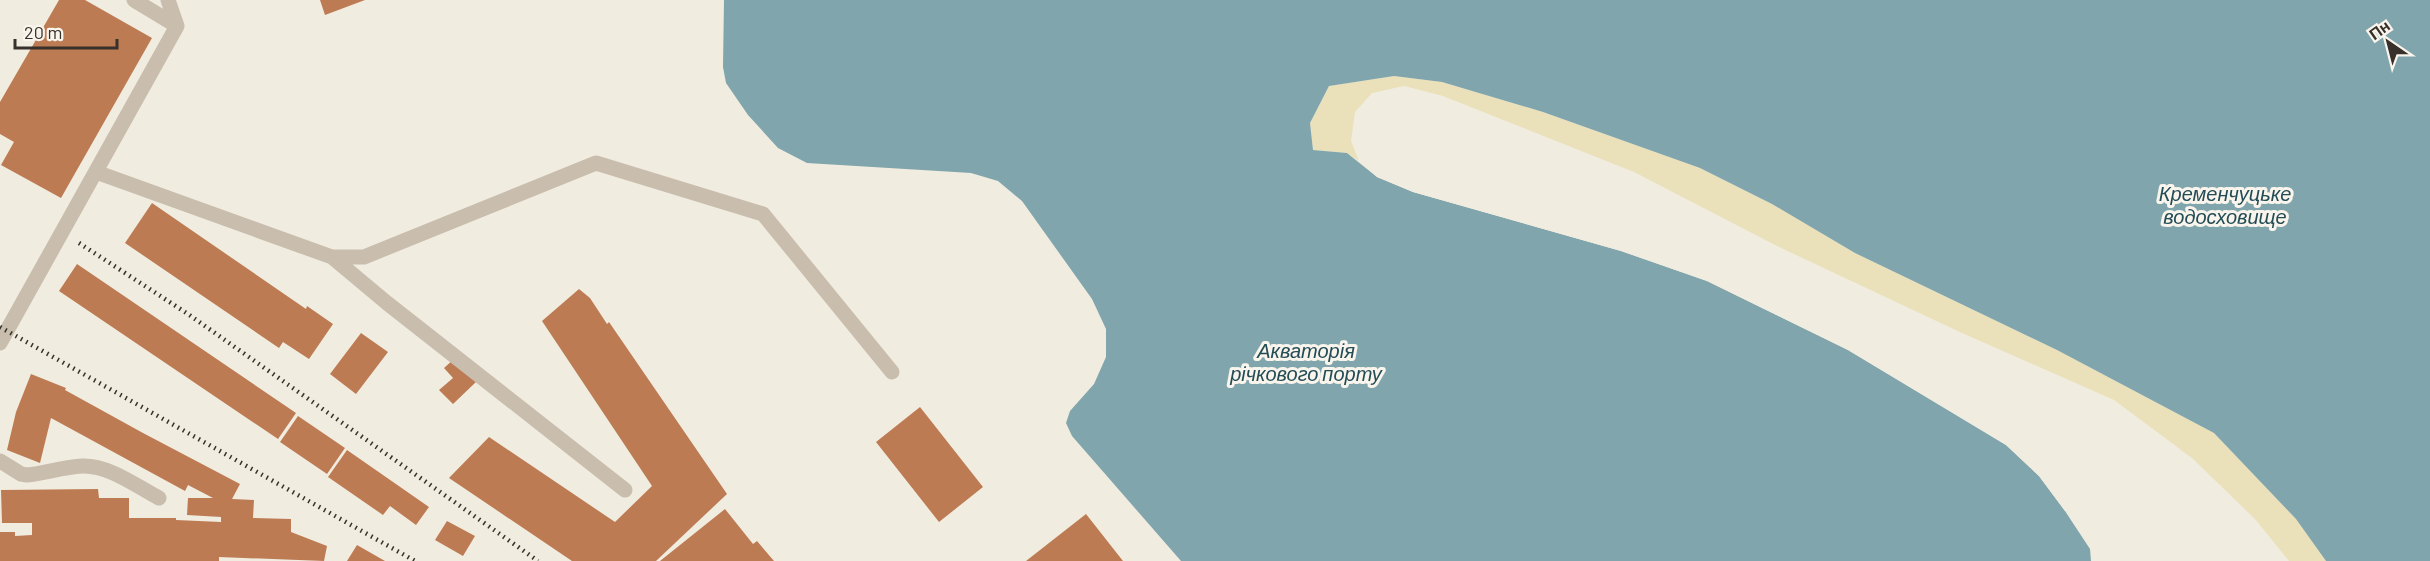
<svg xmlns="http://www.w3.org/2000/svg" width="2430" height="561" viewBox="0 0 2430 561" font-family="Barlow,sans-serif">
<rect width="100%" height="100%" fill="#f1ece0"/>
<!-- sand -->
<path fill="#eae0ba" d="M1394 76 1442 82 1543 112 1700 168 1772 204 1855 253 2057 350 2214 433 2296 519 2326 561H2289L2255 519 2192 458 2114 400 1962 333 1779 247 1634 172 1443 96 1404 86 1372 93 1355 112 1351 141 1359 161 1347 153 1313 150 1310 123 1329 86Z"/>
<!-- water -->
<path fill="#81a5ac" d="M724 0H2430V561H2326L2296 519 2214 433 2057 350 1855 253 1772 204 1700 168 1543 112 1442 82 1394 76 1329 86 1310 123 1313 150 1347 153 1377 177 1413 192 1621 251 1707 281 1848 350 2006 445 2039 476 2065 511 2090 549 2091 561H1181L1072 436 1066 423 1070 411 1094 384 1106 357V329L1092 299 1022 201 998 181 971 173 807 163 778 148 748 115 726 83 723 67Z"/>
<!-- pier -->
<path fill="#f1ece0" d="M1357 156 1379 175 1414 189 1622 248 1708 278 1849 347 2008 443 2041 474 2067 507 2065 511 2039 476 2006 445 1848 350 1707 281 1621 251 1413 192 1377 177 1359 161Z"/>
<!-- building -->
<path fill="#bd7b53" d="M59 0H85L152 38 61 198 1 165 14 142 0 134V102Z
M320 0H365L325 15Z
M152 203 306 309 307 306 333 324 309 359 283 342 279 348 125 243Z
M77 264 296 413 278 439 59 291Z
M579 289 590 298 607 324 609 322 727 494 656 561H572L449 478 489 437 615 522 652 486 542 321Z
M361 333 388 352 356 394 330 374Z
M454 359 476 382 453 404 439 390 453 378 444 368Z
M31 374 66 388 65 390 143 433 240 484 232 499 254 500 253 518 291 519V532L327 546 324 561 219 557V561H0V532H15V536L32 535V523H2L1 490 98 489 99 498H129V518H176V520L221 522V517L187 515 188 498H213L188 485 185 491 51 418 40 463 7 450 16 412Z
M920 407 983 487 939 522 876 442Z
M298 416 345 448 327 474 280 442Z
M347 450 429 507 416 525 390 506 383 515 328 477Z
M725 509 753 544 757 541 774 561H660Z
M1086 514 1123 561H1026Z
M447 521 475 536 463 556 435 540Z
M357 545 385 561H347Z"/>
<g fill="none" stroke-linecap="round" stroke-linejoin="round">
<!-- lane -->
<path stroke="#c9bdad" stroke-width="15" d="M134 0 177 26
M96 172 332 257H364L596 163 763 214 892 372
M332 257 387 303 625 490
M0 343 177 26 168 0
M0 461 21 474 27 475C45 473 64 467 82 466 109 465 136 486 159 498"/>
<!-- rail -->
<path stroke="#38312b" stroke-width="4.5" stroke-dasharray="1.5 4.5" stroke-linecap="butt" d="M79 243 188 314 538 561
M0 327 415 561"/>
</g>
<g text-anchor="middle" stroke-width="6" stroke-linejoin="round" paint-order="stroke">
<!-- water labels -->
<g font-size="20" font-style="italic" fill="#234c56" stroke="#f9f5ed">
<text x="2225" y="201">Кременчуцьке<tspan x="2225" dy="23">водосховище</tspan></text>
<text x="1306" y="358">Акваторія<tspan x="1306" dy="23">річкового порту</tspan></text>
</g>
</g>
<!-- north arrow -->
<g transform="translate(2388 42) rotate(325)" stroke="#f9f5ed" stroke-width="4.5" paint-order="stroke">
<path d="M0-4.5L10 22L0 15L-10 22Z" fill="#38312b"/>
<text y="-9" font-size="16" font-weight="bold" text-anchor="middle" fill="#38312b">Пн</text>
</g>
<!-- scale -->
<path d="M15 39v9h102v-9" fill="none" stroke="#38312b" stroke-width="3"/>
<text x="24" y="39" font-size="18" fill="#38312b" stroke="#f9f5ed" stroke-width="4.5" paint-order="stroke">20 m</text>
</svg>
